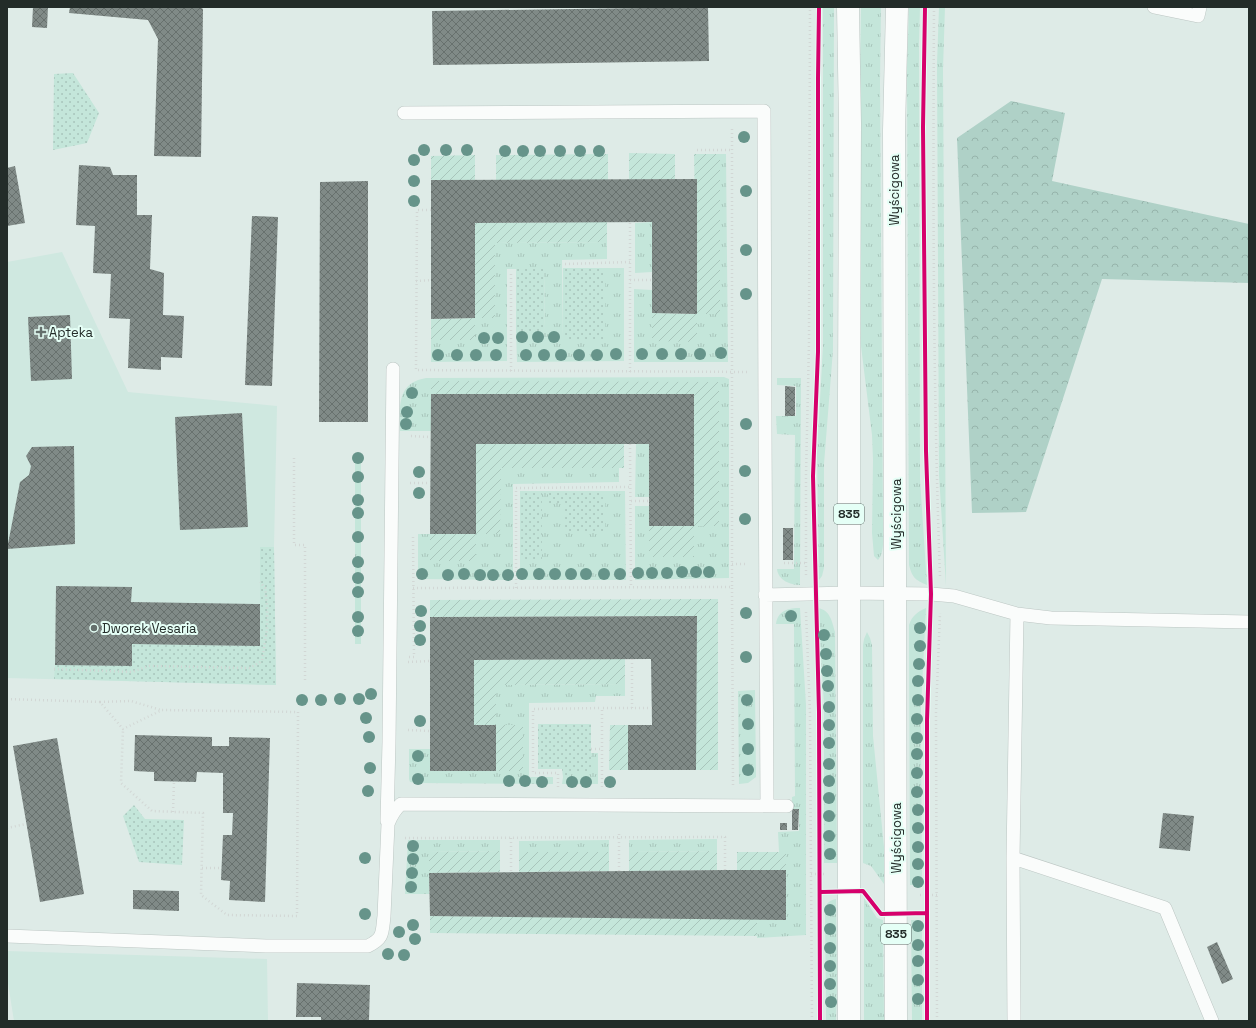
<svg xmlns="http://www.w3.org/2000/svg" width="1256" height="1028" viewBox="0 0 1256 1028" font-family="'Space Grotesk',sans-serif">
<defs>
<pattern id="grass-tufts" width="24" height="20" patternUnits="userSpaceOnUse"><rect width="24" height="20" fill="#c4e6da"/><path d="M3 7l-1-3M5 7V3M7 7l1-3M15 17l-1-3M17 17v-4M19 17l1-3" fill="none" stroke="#a8c5bb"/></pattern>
<pattern id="forest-crowns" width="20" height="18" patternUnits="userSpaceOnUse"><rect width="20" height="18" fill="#afd1c7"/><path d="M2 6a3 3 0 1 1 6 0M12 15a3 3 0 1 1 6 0" fill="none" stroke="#96b4ab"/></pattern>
<pattern id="park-dots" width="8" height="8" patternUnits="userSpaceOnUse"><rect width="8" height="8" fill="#c4e6da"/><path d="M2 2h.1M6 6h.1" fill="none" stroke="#a8c5bb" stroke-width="1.8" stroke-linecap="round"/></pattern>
<pattern id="garden-furrows" width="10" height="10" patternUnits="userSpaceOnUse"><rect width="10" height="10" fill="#c4e6da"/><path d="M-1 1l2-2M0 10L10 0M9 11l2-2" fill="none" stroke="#a8c5bb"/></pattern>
<pattern id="building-cross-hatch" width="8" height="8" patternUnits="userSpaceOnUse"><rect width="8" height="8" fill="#808a87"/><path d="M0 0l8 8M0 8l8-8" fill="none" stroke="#68716e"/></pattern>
</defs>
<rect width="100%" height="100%" fill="#deebe7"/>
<!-- built -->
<path fill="#cfe8e0" d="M62 252 128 392 277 406 274 547 276 685 7 678V262Z
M7 951 267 959 268 1021H14L7 977Z"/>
<!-- grass -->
<path fill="url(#grass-tufts)" d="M823 7H834L833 350 824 464V568L822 576 819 580 817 453 823 346Z
M861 7H881L880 82 883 523C883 533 885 553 878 560L874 556 872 533 873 460 872 435 861 346 860 79Z
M909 7H920L919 43 920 479 927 585C915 580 912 577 909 565L907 68Z
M939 7H945L943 69 946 586 939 475 937 64Z
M720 154H726L728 362H634V289L652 290V341L697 314H720Z
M652 222V272L635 273V223Z
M607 242V259L562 260 563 340H605V268H624V361L517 362 516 332H545L544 269H507V361L431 362V340H475V318H495V243Z
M724 377 729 379V578L635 580V506H649L694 394H431V431H400C400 407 396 383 426 378Z
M777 378H801L800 585C790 585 778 580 777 569H794L795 435 777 434 776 416H796V386L777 385Z
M636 444H649V497H635Z
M355 457H361V644H355Z
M500 468H619V482L513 484V580L418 579V534H500Z
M542 491H548V503H563L605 532V491H625L626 580H520V560H542Z
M800 608 806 705V935L757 938V919L786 920V852H779L778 832 799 831V809H792V797L795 796 794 624H776C778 610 789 608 800 608Z
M818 608C830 610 832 621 835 632L837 863H824V705Z
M926 608 921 708 922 885H910L909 625C912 616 917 612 926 608Z
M867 632 870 638 872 645 873 736 884 847V884L871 866 863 863V645L864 639Z
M625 684V696H596L595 702 529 703V777H553V784L415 783 410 782 409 779V749H430V771H522V725H496L495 685Z
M755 690 756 777 748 783 739 784 738 691Z
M591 753H598V784H562L563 777H570V773H591Z
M717 839V851L629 852V840Z
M408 840H500V851L429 852V894H405Z
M609 840V852H519V841Z
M864 898 877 918 883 920 884 1021H864Z
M836 899 837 982 836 1021H826L825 909C826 903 830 900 836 899Z
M911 920H918L921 923 922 927V1021H912Z"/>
<!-- forest -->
<path fill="url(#forest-crowns)" d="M1011 101 1065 113 1052 181 1249 224V283L1102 279 1026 512 972 513 957 138Z"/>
<!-- park -->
<path fill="url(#park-dots)" d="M73 73 99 113 87 143 53 150 54 74Z
M563 268H605V340H563Z
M516 269H544L545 332H516Z
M520 491H542V560H520Z
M548 491H605V532H563V503H548Z
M260 547H274L276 685 54 679 55 665 132 666V644L260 646Z
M591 724V773H570V777H563L562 769H538V724Z
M134 805 145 819 184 820 182 865 139 862 123 816Z"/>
<!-- garden -->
<path fill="url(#garden-furrows)" d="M629 153 675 154V179L629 180Z
M608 154V180H496V155Z
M694 154H720V314H697V342L652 341V313L697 314Z
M475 155V180H431V156Z
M607 222V242L495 243V318H475V340H431V319L475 318V223Z
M431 381 719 382V526H694V557H649V526L694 394H431Z
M476 444H624V468H501L500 534H476V561H430V534H476Z
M718 599V770H696V616L430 617V600Z
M625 659V684L496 685V725H523V771H496V725H474V660Z
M610 725H628V770H609Z
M500 851V872L429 873V852Z
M717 851V870L629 871V852Z
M519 852H609V871L519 872Z
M737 852H786V870H737Z
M430 916 757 919V936L430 933Z"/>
<!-- building -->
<path fill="url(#building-cross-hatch)" d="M33 7H48L47 28 32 27Z
M70 7H200L203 9 201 157 154 156 158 39 148 20 69 13Z
M708 7 709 61 433 65 432 11Z
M79 165 110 167 113 175H137V215H152L150 269 164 273 163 315 184 316 182 358 161 357V370L128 368 130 319 109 318 111 274 93 273 95 226 76 225Z
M15 166 25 223 7 226V168Z
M697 179V314L652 313V222L475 223V318L431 319V180Z
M368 181V422H319L320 182Z
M252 216 278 217 272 386 245 385Z
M70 315 72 379 31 381 28 317Z
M785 386 795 387V416H785Z
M431 394H694V526H649V444H476V534H430Z
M242 413 248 527 180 530 175 417Z
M74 446 75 544 7 549 20 482 29 475 31 466 26 456 32 447Z
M783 528H793V560H783Z
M56 586 132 587 131 602 260 604V646L132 644V666L55 665Z
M697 616 696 770H628V725H652L651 659 474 660V725H496V771H430V617Z
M135 735 212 737V746H229V737L270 738 265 902 229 900 230 881 221 880 223 835H232L233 813H223V773L197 772 196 782 154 781V772L134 771Z
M57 738 84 894 40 902 13 746Z
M792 809H799L798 830H792Z
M1163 813 1194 816 1190 851 1159 848Z
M780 823H787V830H780Z
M725 870H786V920L430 916 429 873Z
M133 890 179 891V911L133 909Z
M1217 942 1233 979 1222 984 1207 947Z
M297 983 370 985 369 1021H321V1017H296Z"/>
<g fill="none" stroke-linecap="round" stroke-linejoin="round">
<!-- lane casing -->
<g stroke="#bcc6c3" stroke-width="14">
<path id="lane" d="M1154 7 1198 16 1200 7
M404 113 764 111C765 343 765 574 767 806
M765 595 849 593 931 594 954 596 1017 614 1051 618 1249 622
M387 821 389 742 393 369
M1013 858 1165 908 1212 1021
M7 936 266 946H368C384 938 382 933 384 916L388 824C391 816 394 810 401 804L787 806
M1014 1021 1013 858 1017 614"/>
</g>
<!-- primary casing -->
<g stroke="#bcc6c3" stroke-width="23">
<path id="primary" d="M848 7 850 124 849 397V1021
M896 1021 894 130 897 7"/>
</g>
<!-- path -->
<path stroke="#d2d7d5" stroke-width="2.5" stroke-dasharray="1 3" stroke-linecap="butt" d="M934 7C933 197 933 387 940 576
M732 129V587
M697 150H732
M431 210H417L416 370 747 372
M565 264 630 262
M630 280H652
M416 281 431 280
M511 371V271
M630 372V223
M411 436 430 437
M630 444 631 587
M294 458V545H305V682
M410 483H430
M631 501H649
M784 563H806
M732 564H747
M806 575V475L809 343 810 7
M413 588 732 587 733 787
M516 588V488L630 487
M806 612 810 712 812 1021
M409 657H414L413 537H411
M632 659V708
M408 662 430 661
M54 669 132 672 149 666 250 668 262 661 267 629V605L265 588 260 582
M7 699 100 702 123 729 162 710 298 712 297 916 227 915 201 895 203 813 152 811 121 783 123 729
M100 702 131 701 161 710
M408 730 430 731
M591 749H602
M558 787V773H533V709L602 708
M602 787V708H652
M173 812 174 782
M7 828 26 824
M405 838 725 837V870
M511 838V872
M202 868H222
M619 871V834
M811 874H826
M920 895H937
M937 1021 936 712 940 613"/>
<!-- lane -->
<use href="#lane" stroke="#fafcfb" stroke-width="13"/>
<!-- primary -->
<use href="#primary" stroke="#fafcfb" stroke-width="22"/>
<!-- cycleway casing -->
<g stroke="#e5fff6" stroke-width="6">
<path id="cycleway" d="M819 7 818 78V352L813 476 819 712 820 1021
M925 7 923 127 926 451 931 594 927 720V1021
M820 892 863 891 881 914 927 913"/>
</g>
<!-- cycleway -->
<use href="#cycleway" stroke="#d6006c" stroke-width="4"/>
</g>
<!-- trees -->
<g fill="#66948a">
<circle cx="744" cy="137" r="6"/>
<circle cx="424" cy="150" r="6"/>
<circle cx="446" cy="150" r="6"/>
<circle cx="467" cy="150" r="6"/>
<circle cx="505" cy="151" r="6"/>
<circle cx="523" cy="151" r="6"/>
<circle cx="540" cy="151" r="6"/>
<circle cx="560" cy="151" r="6"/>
<circle cx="580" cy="151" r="6"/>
<circle cx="599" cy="151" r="6"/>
<circle cx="414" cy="160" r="6"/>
<circle cx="414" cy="181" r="6"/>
<circle cx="746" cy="191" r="6"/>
<circle cx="414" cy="201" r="6"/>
<circle cx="746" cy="250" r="6"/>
<circle cx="746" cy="294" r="6"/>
<circle cx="522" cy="337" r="6"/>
<circle cx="538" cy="337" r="6"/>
<circle cx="554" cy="337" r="6"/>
<circle cx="484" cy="338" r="6"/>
<circle cx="498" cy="338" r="6"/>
<circle cx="721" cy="353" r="6"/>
<circle cx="616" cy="354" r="6"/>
<circle cx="642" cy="354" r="6"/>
<circle cx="662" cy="354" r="6"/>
<circle cx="681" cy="354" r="6"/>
<circle cx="700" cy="354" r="6"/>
<circle cx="438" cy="355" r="6"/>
<circle cx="457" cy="355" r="6"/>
<circle cx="476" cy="355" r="6"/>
<circle cx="496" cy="355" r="6"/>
<circle cx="526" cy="355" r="6"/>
<circle cx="544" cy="355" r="6"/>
<circle cx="561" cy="355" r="6"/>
<circle cx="579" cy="355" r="6"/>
<circle cx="597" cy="355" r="6"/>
<circle cx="412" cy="393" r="6"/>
<circle cx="407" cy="412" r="6"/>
<circle cx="406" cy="424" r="6"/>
<circle cx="746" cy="424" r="6"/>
<circle cx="358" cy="458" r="6"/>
<circle cx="745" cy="471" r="6"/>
<circle cx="419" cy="472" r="6"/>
<circle cx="358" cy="477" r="6"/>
<circle cx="419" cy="493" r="6"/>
<circle cx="358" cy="500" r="6"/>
<circle cx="358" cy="513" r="6"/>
<circle cx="745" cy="519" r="6"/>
<circle cx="358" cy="537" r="6"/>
<circle cx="358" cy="562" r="6"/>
<circle cx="682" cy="572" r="6"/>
<circle cx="696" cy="572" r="6"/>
<circle cx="709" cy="572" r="6"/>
<circle cx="638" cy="573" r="6"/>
<circle cx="652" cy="573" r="6"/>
<circle cx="667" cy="573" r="6"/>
<circle cx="422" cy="574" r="6"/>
<circle cx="464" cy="574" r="6"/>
<circle cx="522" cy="574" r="6"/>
<circle cx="539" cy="574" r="6"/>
<circle cx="555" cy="574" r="6"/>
<circle cx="571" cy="574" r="6"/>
<circle cx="586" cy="574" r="6"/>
<circle cx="604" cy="574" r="6"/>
<circle cx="620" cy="574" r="6"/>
<circle cx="448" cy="575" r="6"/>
<circle cx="480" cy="575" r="6"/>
<circle cx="493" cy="575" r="6"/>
<circle cx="508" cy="575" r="6"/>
<circle cx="358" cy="578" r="6"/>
<circle cx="358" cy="592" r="6"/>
<circle cx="421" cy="611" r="6"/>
<circle cx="746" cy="613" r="6"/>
<circle cx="791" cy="616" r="6"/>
<circle cx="358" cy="617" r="6"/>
<circle cx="420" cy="626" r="6"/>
<circle cx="920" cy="628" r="6"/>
<circle cx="358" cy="631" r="6"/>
<circle cx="824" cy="635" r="6"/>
<circle cx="420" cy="640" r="6"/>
<circle cx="920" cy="646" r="6"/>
<circle cx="826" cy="654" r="6"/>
<circle cx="746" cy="657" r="6"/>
<circle cx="919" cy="664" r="6"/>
<circle cx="827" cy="671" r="6"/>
<circle cx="918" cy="681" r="6"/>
<circle cx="828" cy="686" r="6"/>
<circle cx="371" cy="694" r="6"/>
<circle cx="340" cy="699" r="6"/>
<circle cx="359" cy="699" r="6"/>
<circle cx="302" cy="700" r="6"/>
<circle cx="321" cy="700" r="6"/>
<circle cx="747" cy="700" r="6"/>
<circle cx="918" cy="700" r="6"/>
<circle cx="829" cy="707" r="6"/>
<circle cx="366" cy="718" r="6"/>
<circle cx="917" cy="719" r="6"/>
<circle cx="420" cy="721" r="6"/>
<circle cx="748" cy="724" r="6"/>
<circle cx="829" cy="725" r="6"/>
<circle cx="369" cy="737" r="6"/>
<circle cx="917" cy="738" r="6"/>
<circle cx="829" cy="743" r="6"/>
<circle cx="748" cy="749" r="6"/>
<circle cx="917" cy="754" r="6"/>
<circle cx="418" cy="756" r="6"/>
<circle cx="829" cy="764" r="6"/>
<circle cx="370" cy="768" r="6"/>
<circle cx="748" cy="770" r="6"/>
<circle cx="917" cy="773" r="6"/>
<circle cx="418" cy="779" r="6"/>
<circle cx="509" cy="781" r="6"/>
<circle cx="525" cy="781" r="6"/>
<circle cx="829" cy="781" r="6"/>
<circle cx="542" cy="782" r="6"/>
<circle cx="572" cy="782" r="6"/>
<circle cx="586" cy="782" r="6"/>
<circle cx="610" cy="782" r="6"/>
<circle cx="368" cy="791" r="6"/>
<circle cx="917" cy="792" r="6"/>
<circle cx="829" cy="798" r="6"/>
<circle cx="918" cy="810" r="6"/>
<circle cx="829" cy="816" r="6"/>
<circle cx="918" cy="828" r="6"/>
<circle cx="829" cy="836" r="6"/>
<circle cx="413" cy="846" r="6"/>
<circle cx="918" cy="847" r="6"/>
<circle cx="830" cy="854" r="6"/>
<circle cx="365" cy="858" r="6"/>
<circle cx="413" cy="859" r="6"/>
<circle cx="918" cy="864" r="6"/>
<circle cx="412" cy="873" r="6"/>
<circle cx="918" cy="882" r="6"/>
<circle cx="411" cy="887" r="6"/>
<circle cx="830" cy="910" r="6"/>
<circle cx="365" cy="914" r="6"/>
<circle cx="413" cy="925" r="6"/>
<circle cx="918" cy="926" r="6"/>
<circle cx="830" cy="929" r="6"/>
<circle cx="399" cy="932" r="6"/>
<circle cx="415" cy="939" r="6"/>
<circle cx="918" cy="945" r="6"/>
<circle cx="830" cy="948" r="6"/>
<circle cx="388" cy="954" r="6"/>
<circle cx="404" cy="955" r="6"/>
<circle cx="918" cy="961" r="6"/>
<circle cx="830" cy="966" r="6"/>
<circle cx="918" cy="980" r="6"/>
<circle cx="830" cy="984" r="6"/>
<circle cx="918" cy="999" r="6"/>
<circle cx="831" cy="1002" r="6"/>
</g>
<!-- markers -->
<g fill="#646f6c" stroke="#e5fff6" stroke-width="1.5">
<path d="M39 326h4v4h4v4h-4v4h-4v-4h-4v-4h4z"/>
<circle cx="94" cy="628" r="4"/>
</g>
<g text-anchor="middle" stroke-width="4" stroke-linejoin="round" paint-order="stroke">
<!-- shield labels -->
<g fill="#e5fff6" stroke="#5d6b66" stroke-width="1">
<rect x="834" y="504" width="30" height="20" rx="3"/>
<rect x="881" y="924" width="30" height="20" rx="3"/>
</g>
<g font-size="12" font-weight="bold" fill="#232c29">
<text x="849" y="518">835</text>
<text x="896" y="938">835</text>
</g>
<!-- street labels -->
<g font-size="13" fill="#232c29" stroke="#e5fff6">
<text transform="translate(894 190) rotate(-90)" y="5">Wyścigowa</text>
<text transform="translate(896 514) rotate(-90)" y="5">Wyścigowa</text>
<text transform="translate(896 838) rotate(-90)" y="5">Wyścigowa</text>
</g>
<!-- poi labels -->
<g font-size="13" fill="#232c29" stroke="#e5fff6" text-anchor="start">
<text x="49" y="337">Apteka</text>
<text x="102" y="633">Dworek Vesaria</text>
</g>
</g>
<!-- border -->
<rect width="1256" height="1028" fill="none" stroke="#232c29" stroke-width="16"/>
</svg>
